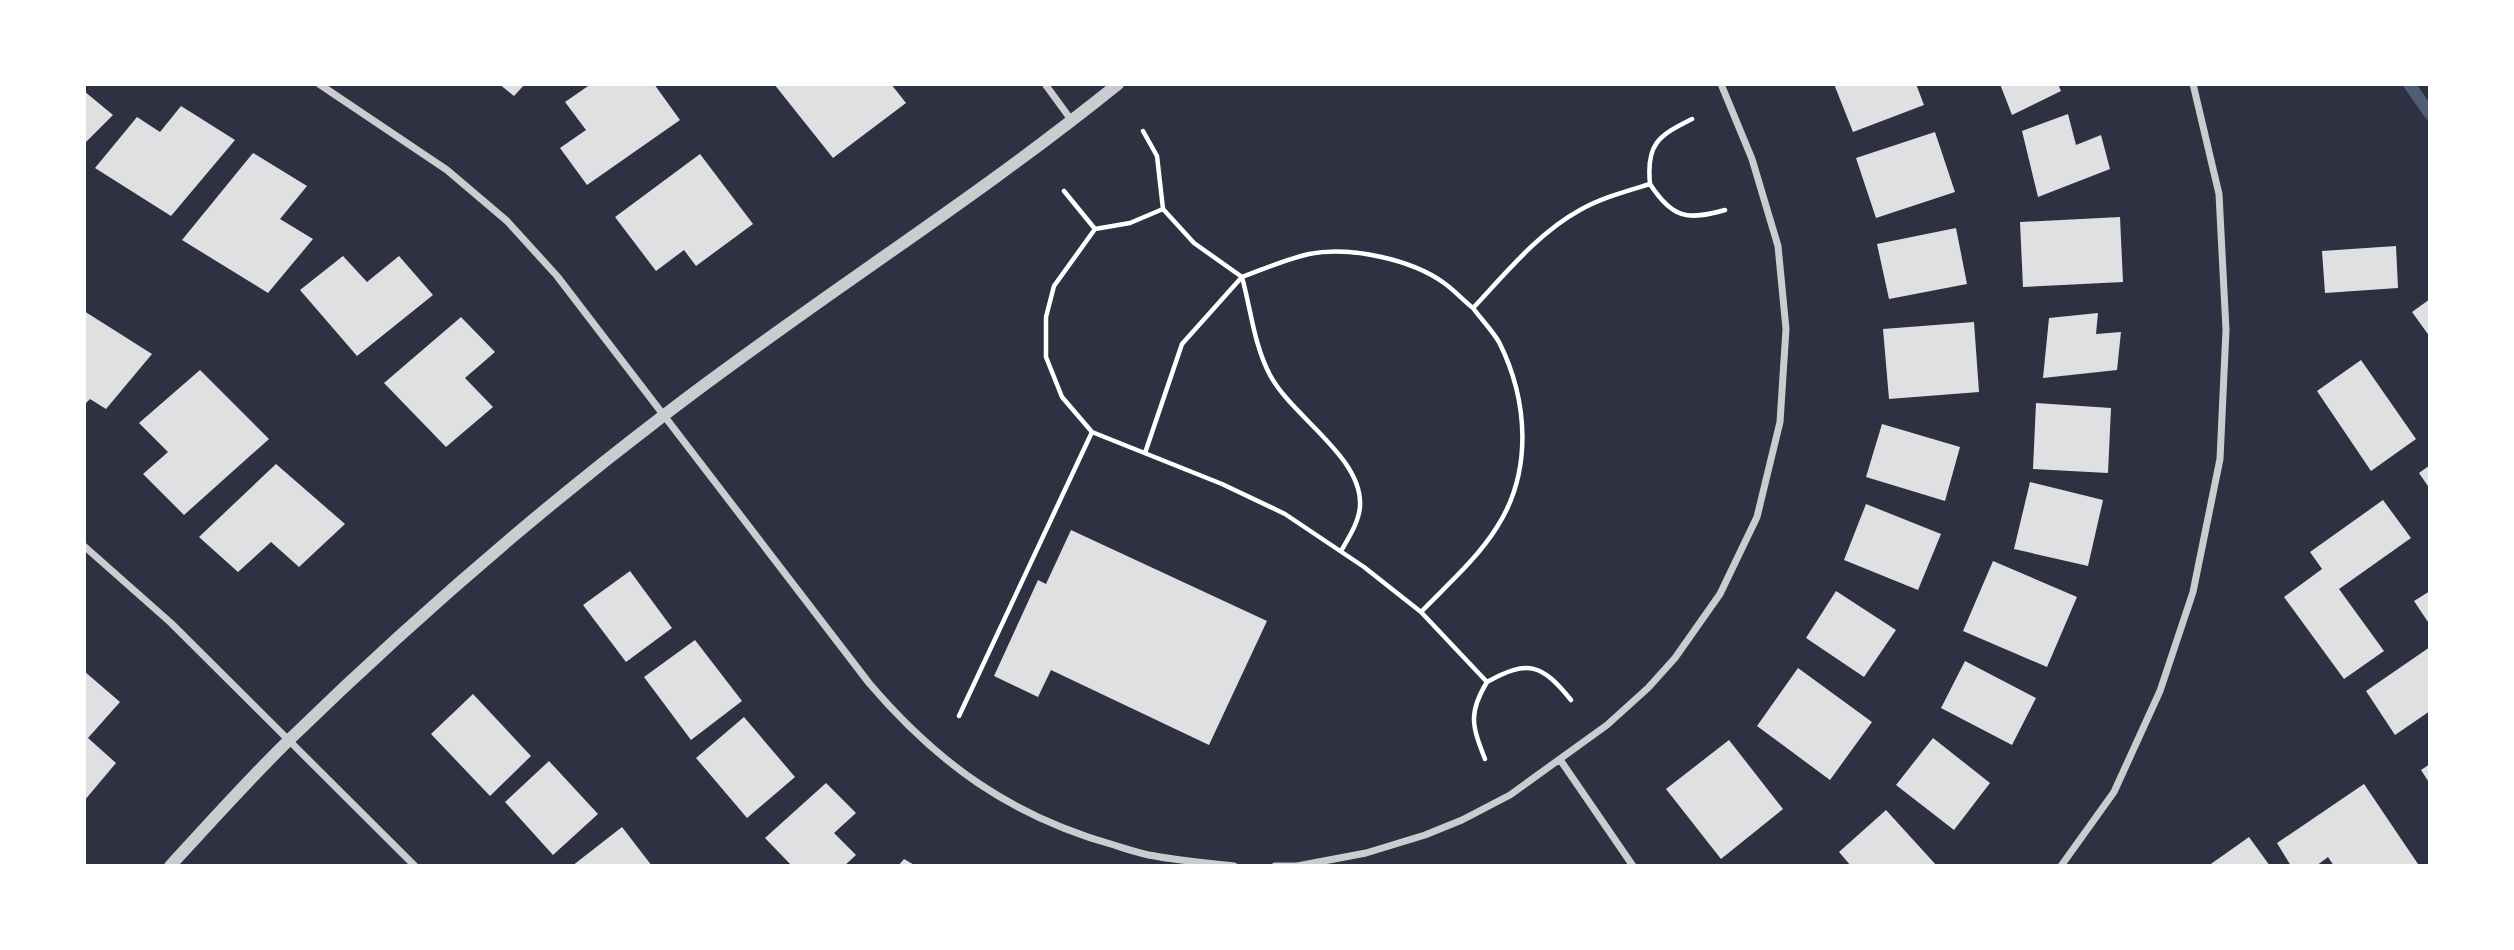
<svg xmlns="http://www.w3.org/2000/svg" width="2514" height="950" viewBox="0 0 2514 950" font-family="Mulish,sans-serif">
<rect width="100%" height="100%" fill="#2d3142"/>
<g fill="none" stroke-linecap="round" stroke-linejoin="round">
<!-- stream -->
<path stroke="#4f5d75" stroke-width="12" d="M2409 84 2430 114"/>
</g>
<!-- building -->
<path fill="#e0e0e3" d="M499 84H525L514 96Z
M591 84H654L680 120 587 185 560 148 586 130 565 102Z
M774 84H891L906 103 833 158Z
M1834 84H1916L1924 105 1853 132Z
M2000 84H2058L2061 91 2012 115Z
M84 91 113 115 84 144Z
M181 106 235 140 171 216 95 168 137 117 160 132Z
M2068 114 2076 145 2101 135 2110 169 2038 197 2022 131Z
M1935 132 1955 192 1876 218 1856 158Z
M253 153 307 186 280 219 313 239 268 293 182 240Z
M700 154 753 224 696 266 684 250 656 271 615 217Z
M2120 217 2123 282 2023 287 2020 222Z
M1956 228 1967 284 1889 299 1877 244Z
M2396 246 2398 288 2325 293 2322 251Z
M343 256 367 282 399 256 433 295 357 356 300 290Z
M2430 299V337L2412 312Z
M84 311 152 354 106 409 90 399 84 405Z
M2098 313 2096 334 2121 332 2117 370 2043 378 2049 318Z
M461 317 495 352 465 378 493 407 446 447 384 383Z
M1974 322 1979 392 1889 399 1883 329Z
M2361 360 2416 439 2371 471 2317 391Z
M200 370 269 439 184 515 143 474 168 452 139 423Z
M2036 403 2111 408 2108 473 2033 469Z
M1882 424 1960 447 1945 501 1866 477Z
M276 464 345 524 299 567 271 542 238 572 199 537Z
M2430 465V489L2419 473Z
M2030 482 2103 500 2088 566 2014 549Z
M2383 500 2411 538 2339 589 2384 651 2344 679 2284 597 2322 569 2310 552Z
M1866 504 1941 534 1918 590 1844 560Z
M1071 530 1267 621 1209 745 1051 670 1038 697 994 676 1038 580 1046 584Z
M1993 561 2077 597 2047 667 1963 631Z
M630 571 672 628 626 662 583 605Z
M1836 591 1896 630 1864 677 1806 638Z
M2430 591V625L2414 601Z
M695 640 742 701 691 740 644 677Z
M2430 647V711L2395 735 2366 691Z
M1965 661 2036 698 2012 745 1941 708Z
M1798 668 1872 722 1830 780 1757 726Z
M84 671 120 702 88 738 116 763 84 801Z
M473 694 531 756 490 796 431 734Z
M744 717 795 777 747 818 696 758Z
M1933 738 1990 783 1954 830 1896 785Z
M1729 740 1783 809 1721 859 1666 789Z
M549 761 598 814 553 855 505 802Z
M2430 764V784L2421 770Z
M826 783 856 813 834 833 856 855 844 866H792L765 838Z
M2364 784 2418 864 2415 866H2334L2328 857 2316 866H2291L2277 843Z
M1886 810 1937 866H1851L1839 852Z
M622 827 652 866H572Z
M2249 837 2270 866H2208Z
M904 859 916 866H898Z"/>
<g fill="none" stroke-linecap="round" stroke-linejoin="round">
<!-- path -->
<path stroke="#fff" stroke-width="4.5" d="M1650 184C1672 218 1687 221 1725 210
M1064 191 1095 229 1054 286 1046 317V357L1062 397 1092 432
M1163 209 1194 243 1242 277C1264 269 1286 259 1309 254 1349 246 1411 259 1444 283 1454 290 1463 300 1473 308 1505 274 1538 233 1580 210 1601 198 1627 191 1650 184 1646 144 1658 136 1692 119
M1095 229 1130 223 1163 209 1157 156 1143 131
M1242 277C1251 310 1254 345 1270 375 1292 417 1363 457 1360 506 1359 522 1349 537 1341 551
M1145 453 1182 344 1241 278
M1421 612C1447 585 1477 559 1497 527 1533 471 1528 400 1499 342 1492 330 1481 319 1473 308
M959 716 1092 432 1222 484 1285 514 1364 567 1421 612 1487 682C1528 659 1542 664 1571 700
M1485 759C1472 726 1468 713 1487 682"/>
<!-- minor -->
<path stroke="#caccd0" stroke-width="7" d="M319 84 447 170 507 221 557 276 869 683C938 764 1011 816 1114 845 1127 849 1141 854 1155 856 1181 861 1208 863 1234 866
M1045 84 1072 121
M84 546 171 623 415 866
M1561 761 1633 866
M1275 866H1297L1366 853 1425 835 1462 820 1510 795 1607 725 1648 688 1675 658 1720 594 1757 517 1780 422 1786 329 1778 246 1752 159 1721 84
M2061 866 2114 792 2160 691 2193 592 2220 459 2226 330 2219 194 2193 84"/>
<!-- tertiary -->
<path stroke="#caccd0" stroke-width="12" d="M170 866C209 824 248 780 289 740 407 625 532 516 663 416 812 301 972 202 1118 84"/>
</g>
<!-- border -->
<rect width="2514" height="950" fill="none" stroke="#ffffff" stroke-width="172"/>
</svg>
